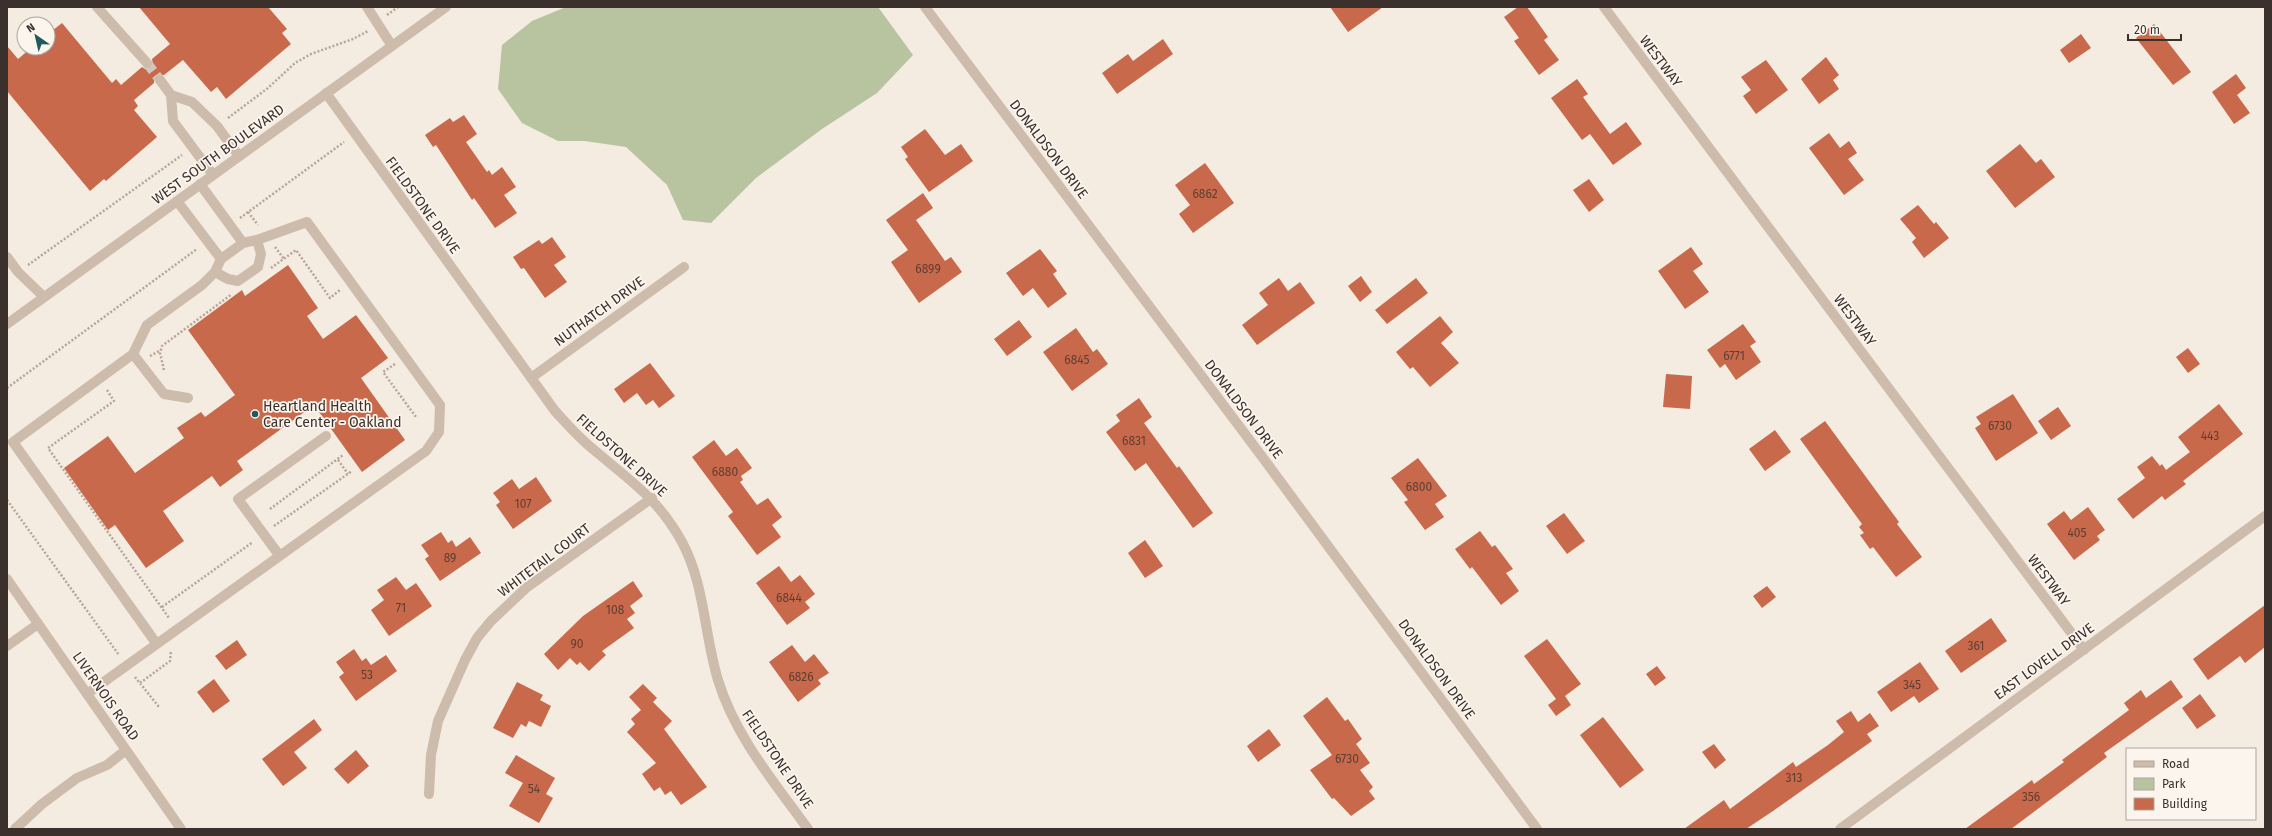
<svg xmlns="http://www.w3.org/2000/svg" width="2272" height="836" viewBox="0 0 2272 836" font-family="'Fira Sans',sans-serif">
<rect width="100%" height="100%" fill="#f4ebe1"/>
<!-- green -->
<path fill="#b8c4a0" d="M566 7H878L913 55 877 93 822 129 756 178 711 223 683 220 667 185 626 147 585 141H558L522 123 498 89 502 45 532 21Z"/>
<!-- building -->
<path fill="#c8694b" d="M139 7H268L287 29 282 33 291 44 226 99 217 87 211 92 183 60 164 75H156L154 78V83L134 100 138 106 134 110 157 137 106 181 104 179 90 191 7 91V46L18 59 31 48H48V34L62 23 112 83 116 79 121 85 142 67 145 69 151 68 153 65 152 59 170 44Z
M1330 7H1383L1348 32Z
M1518 7H1527L1548 37 1544 40 1559 60 1539 75 1514 41 1519 38 1504 17Z
M2154 24 2191 72 2173 85 2136 38Z
M2081 34 2091 48 2069 63 2060 50Z
M1163 39 1173 54 1117 94 1102 73 1128 54 1133 61Z
M1826 57 1839 75 1833 80 1839 89 1819 104 1801 79Z
M1766 60 1788 90 1756 114 1743 96 1751 90 1741 77Z
M2236 74 2246 88 2237 95 2250 113 2234 124 2212 92Z
M1577 79 1588 94 1583 97 1610 134 1626 122 1642 144 1613 165 1590 134 1582 140 1551 98Z
M464 115 477 134 466 142 487 172 489 170 492 175 502 167 516 187 504 195 517 213 495 228 474 198 472 200 436 145 433 147 425 135 450 118 453 122Z
M925 129 945 155 961 144 973 161 929 192 905 159 908 157 901 147Z
M1829 133 1840 148 1849 141 1857 153 1848 159 1864 180 1844 195 1809 148Z
M2020 144 2036 163 2041 159 2055 177 2015 208 1986 171Z
M1205 163 1234 203 1193 233 1179 214 1190 205 1175 185Z
M1589 179 1604 200 1589 212 1573 190Z
M923 193 933 208 916 220 945 261 951 257 962 272 919 303 891 262 908 250 886 220Z
M1918 205 1934 224 1936 222 1949 238 1924 258 1912 242 1916 238 1900 219Z
M552 237 566 257 554 265 567 282 545 298 524 268 521 269 513 257 539 240 542 244Z
M1691 247 1703 264 1693 271 1709 292 1685 309 1658 271Z
M1040 249 1057 271 1053 274 1067 294 1048 308 1033 288 1023 296 1006 273Z
M288 265 318 308 307 316 323 339 356 315 388 358 361 378 405 440 362 472 314 405 237 461 243 470 220 487 212 476 163 511 184 541 146 568 115 525 108 530 64 468 108 436 135 473 184 438 177 428 201 412 205 417 235 395 188 330 242 290 245 296Z
M1361 276 1372 292 1360 302 1348 286Z
M1279 278 1288 291 1300 282 1315 303 1257 345 1242 325 1268 305 1259 293Z
M1416 278 1428 293 1387 324 1375 310Z
M1440 316 1453 332 1441 343 1459 363 1430 387 1413 367 1410 369 1396 352Z
M1019 320 1032 337 1007 356 994 339Z
M1743 324 1756 342 1750 346 1761 362 1736 380 1725 364 1720 368 1707 350Z
M1076 328 1093 352 1097 349 1108 364 1072 391 1043 352Z
M2188 348 2200 364 2188 373 2176 357Z
M650 363 675 396 659 408 653 400 646 405 637 393 624 403 614 389Z
M1666 374 1692 376 1690 409 1663 407Z
M2013 394 2038 433 1996 461 1975 428 1981 424 1976 417Z
M1139 398 1152 417 1144 423 1177 468 1179 466 1213 513 1193 528 1146 463 1135 471 1106 432 1120 421 1116 415Z
M2219 404 2243 434 2183 481 2186 484 2165 500 2162 496 2133 519 2117 499 2145 478 2137 467 2152 456 2160 466 2162 464 2166 470 2190 452 2178 437Z
M2058 407 2071 426 2051 440 2038 421Z
M1825 421 1899 522 1897 524 1922 557 1896 577 1873 547 1870 549 1860 535 1864 533 1859 527 1862 524 1800 439Z
M1775 430 1791 452 1765 471 1749 449Z
M714 440 726 456 737 448 752 468 741 476 743 480 740 482 757 505 768 498 782 517 772 525 781 537 757 555 728 516 733 512 692 457Z
M1418 458 1447 496 1435 504 1444 517 1425 530 1404 502 1408 500 1391 478Z
M536 477 552 501 513 529 496 505 500 502 493 493 512 479 519 489Z
M2088 507 2105 530 2097 536 2100 540 2074 560 2047 524 2064 511 2071 520Z
M1564 513 1585 541 1567 554 1546 526Z
M1480 531 1492 547 1495 545 1513 569 1506 573 1519 591 1501 605 1472 567 1470 569 1455 549Z
M441 532 448 543 452 540 456 547 470 537 481 553 440 581 425 559 429 556 421 545Z
M1145 540 1163 566 1145 578 1128 553Z
M779 566 791 582 800 575 815 594 805 602 810 608 787 625 756 583Z
M396 577 406 590 416 583 432 606 389 636 371 610 384 600 377 590Z
M633 581 643 596 630 606 635 613 627 619 634 628 602 651 606 655 589 671 580 662 577 665 570 658 558 670 544 654 583 616Z
M1767 586 1776 597 1762 608 1753 596Z
M2265 605V647L2245 663 2240 656 2208 680 2193 659Z
M1991 618 2007 641 1961 673 1945 651Z
M1547 639 1581 684 1565 696 1571 705 1556 716 1548 705 1556 699 1524 656Z
M237 640 247 655 226 670 215 656Z
M792 645 805 662 814 654 829 673 818 680 821 684 798 702 769 662Z
M354 649 362 661 366 658 371 665 386 655 397 671 356 701 339 677 344 673 336 662Z
M1920 662 1939 689 1919 703 1914 696 1891 712 1877 692Z
M1657 666 1666 678 1655 686 1646 674Z
M214 679 230 701 213 713 197 692Z
M2171 680 2183 697 2104 753 2107 757 2011 829H1965L2032 780 2034 784 2064 762 2062 760 2129 710 2124 703 2141 690 2146 698Z
M517 682 543 695 540 700 551 706 541 727 529 721 526 727 521 724 513 738 493 728Z
M643 684 657 698 653 702 672 721 664 729 707 787 681 805 671 791 665 795 660 787 654 791 642 774 656 763 627 732 635 724 631 719 641 710 629 697Z
M2200 694 2216 716 2197 729 2182 708Z
M1327 697 1345 721 1348 719 1362 739 1356 744 1370 763 1360 770 1373 787 1369 791 1375 799 1351 816 1334 798 1332 799 1310 770 1332 755 1303 716Z
M1851 711 1858 722 1870 713 1879 726 1867 734 1872 741 1773 811 1746 829H1684L1724 800 1730 809 1793 762 1796 767 1828 745 1844 732 1836 721Z
M1603 717 1644 770 1620 788 1580 735Z
M314 719 322 730 294 752 307 768 283 786 262 759Z
M1269 729 1281 745 1258 762 1247 746Z
M1714 744 1726 760 1715 769 1702 752Z
M356 750 369 766 348 784 334 769Z
M516 755 555 778 546 794 553 798 539 823 509 806 523 783 505 773Z"/>
<g fill="none" stroke-linecap="round" stroke-linejoin="round">
<!-- minor-tunnel -->
<path stroke="#cfc6bd" stroke-width="10" stroke-dasharray="10 5" stroke-linecap="butt" d="M147 63 160 80"/>
<!-- path -->
<path stroke="#b9a596" stroke-width="2.5" stroke-dasharray="2 2" stroke-linecap="butt" d="M387 15 398 7
M228 118 268 88 295 63 311 54 353 39 368 31
M248 212 258 225
M240 218 344 142
M275 247 284 259
M28 265 182 155
M271 268 296 250 330 298 340 290
M150 356 161 350
M395 364 383 372 416 417
M164 370 160 353 162 346 232 294
M7 388 197 249
M107 390 114 401 48 448 169 618
M338 460 348 474
M7 500 119 655
M270 509 343 455
M274 526 352 471
M162 607 253 542
M135 677 159 707
M140 683 170 661 171 651"/>
<!-- minor -->
<path stroke="#cdbbac" stroke-width="10" d="M97 7 147 63
M367 7 392 46
M925 7 1263 458 1537 829
M1604 7 2084 650
M160 80 171 95 192 102 217 126 239 156
M326 93 555 411C567 424 579 438 593 449 630 481 658 498 682 542 705 585 704 634 718 680 735 736 774 782 808 829
M171 95 173 121 213 175
M200 184 243 243
M177 201 221 259
M7 257 18 272 44 297
M215 272 228 279 238 281 258 267 261 254 257 240
M7 324 446 7
M133 354 164 394 188 398
M531 378 684 267
M279 555 238 499 326 436
M7 579 181 829
M7 646 38 624
M87 694 426 451 439 432 440 405 307 222 257 240 243 243 221 259 215 272 202 285 147 325 133 354 13 442 156 643
M429 794 431 755 438 721 465 660 477 638 491 621 526 588 652 498
M15 829 42 804 77 778 107 765 126 750
M1840 829 2265 516"/>
</g>
<!-- markers -->
<circle fill="#1f5a5e" stroke="#fbf5ee" stroke-width="1.5" cx="255" cy="414" r="4"/>
<g text-anchor="middle" stroke-width="3.5" stroke-linejoin="round" paint-order="stroke">
<!-- number labels -->
<g font-size="12" fill="#5e3e33">
<text x="1205" y="198">6862</text>
<text x="928" y="273">6899</text>
<text x="1734" y="360">6771</text>
<text x="1077" y="364">6845</text>
<text x="2000" y="430">6730</text>
<text x="2210" y="440">443</text>
<text x="1134" y="445">6831</text>
<text x="725" y="476">6880</text>
<text x="1419" y="491">6800</text>
<text x="523" y="508">107</text>
<text x="2077" y="537">405</text>
<text x="450" y="562">89</text>
<text x="789" y="602">6844</text>
<text x="401" y="612">71</text>
<text x="615" y="614">108</text>
<text x="577" y="648">90</text>
<text x="1976" y="650">361</text>
<text x="367" y="679">53</text>
<text x="801" y="681">6826</text>
<text x="1912" y="689">345</text>
<text x="1347" y="763">6730</text>
<text x="1794" y="782">313</text>
<text x="534" y="793">54</text>
<text x="2031" y="801">356</text>
</g>
<!-- street labels -->
<g font-size="14" fill="#3b302b" stroke="#fbf5ee">
<text transform="translate(1661 61) rotate(53)" y="5">WESTWAY</text>
<text transform="translate(1049 149) rotate(53)" y="5">DONALDSON DRIVE</text>
<text transform="translate(218 154) rotate(-36)" y="5">WEST SOUTH BOULEVARD</text>
<text transform="translate(423 205) rotate(54)" y="5">FIELDSTONE DRIVE</text>
<text transform="translate(599 311) rotate(-36)" y="5">NUTHATCH DRIVE</text>
<text transform="translate(1855 320) rotate(53)" y="5">WESTWAY</text>
<text transform="translate(1244 409) rotate(53)" y="5">DONALDSON DRIVE</text>
<text transform="translate(622 455) rotate(42)" y="5">FIELDSTONE DRIVE</text>
<text transform="translate(544 560) rotate(-37)" y="5">WHITETAIL COURT</text>
<text transform="translate(2049 580) rotate(53)" y="5">WESTWAY</text>
<text transform="translate(2044 661) rotate(-36)" y="5">EAST LOVELL DRIVE</text>
<text transform="translate(1437 669) rotate(54)" y="5">DONALDSON DRIVE</text>
<text transform="translate(106 696) rotate(55)" y="5">LIVERNOIS ROAD</text>
<text transform="translate(778 759) rotate(56)" y="5">FIELDSTONE DRIVE</text>
</g>
<!-- poi labels -->
<g font-size="14" fill="#3b302b" stroke="#fbf5ee" text-anchor="start">
<text x="263" y="411">Heartland Health<tspan x="263" dy="16">Care Center - Oakland</tspan></text>
</g>
</g>
<!-- border -->
<rect width="2272" height="836" fill="none" stroke="#3b302b" stroke-width="16"/>
<!-- legend -->
<rect x="2126" y="748" width="130" height="72" fill="#fbf5ee" stroke="#aea6a0"/>
<rect x="2134" y="761" width="20" height="6" fill="#cdbbac" stroke="#aea6a0"/>
<text x="2162" y="768" font-size="12" fill="#3b302b">Road</text>
<rect x="2134" y="778" width="20" height="12" fill="#b8c4a0" stroke="#aea6a0"/>
<text x="2162" y="788" font-size="12" fill="#3b302b">Park</text>
<rect x="2134" y="798" width="20" height="12" fill="#c8694b" stroke="#aea6a0"/>
<text x="2162" y="808" font-size="12" fill="#3b302b">Building</text>
<!-- north arrow -->
<g transform="translate(36 36) rotate(326)"><circle r="19" fill="#fbf5ee" stroke="#aea6a0"/>
<path d="M0-3L7 15L0 10L-7 15Z" fill="#1f5a5e"/>
<text y="-6" font-size="11" font-weight="bold" text-anchor="middle" fill="#3b302b">N</text>
</g>
<!-- scale -->
<path d="M2128 34v6h53v-6" fill="none" stroke="#3b302b" stroke-width="2"/>
<text x="2134" y="34" font-size="12" fill="#3b302b" stroke="#fbf5ee" stroke-width="3" paint-order="stroke">20 m</text>
</svg>
